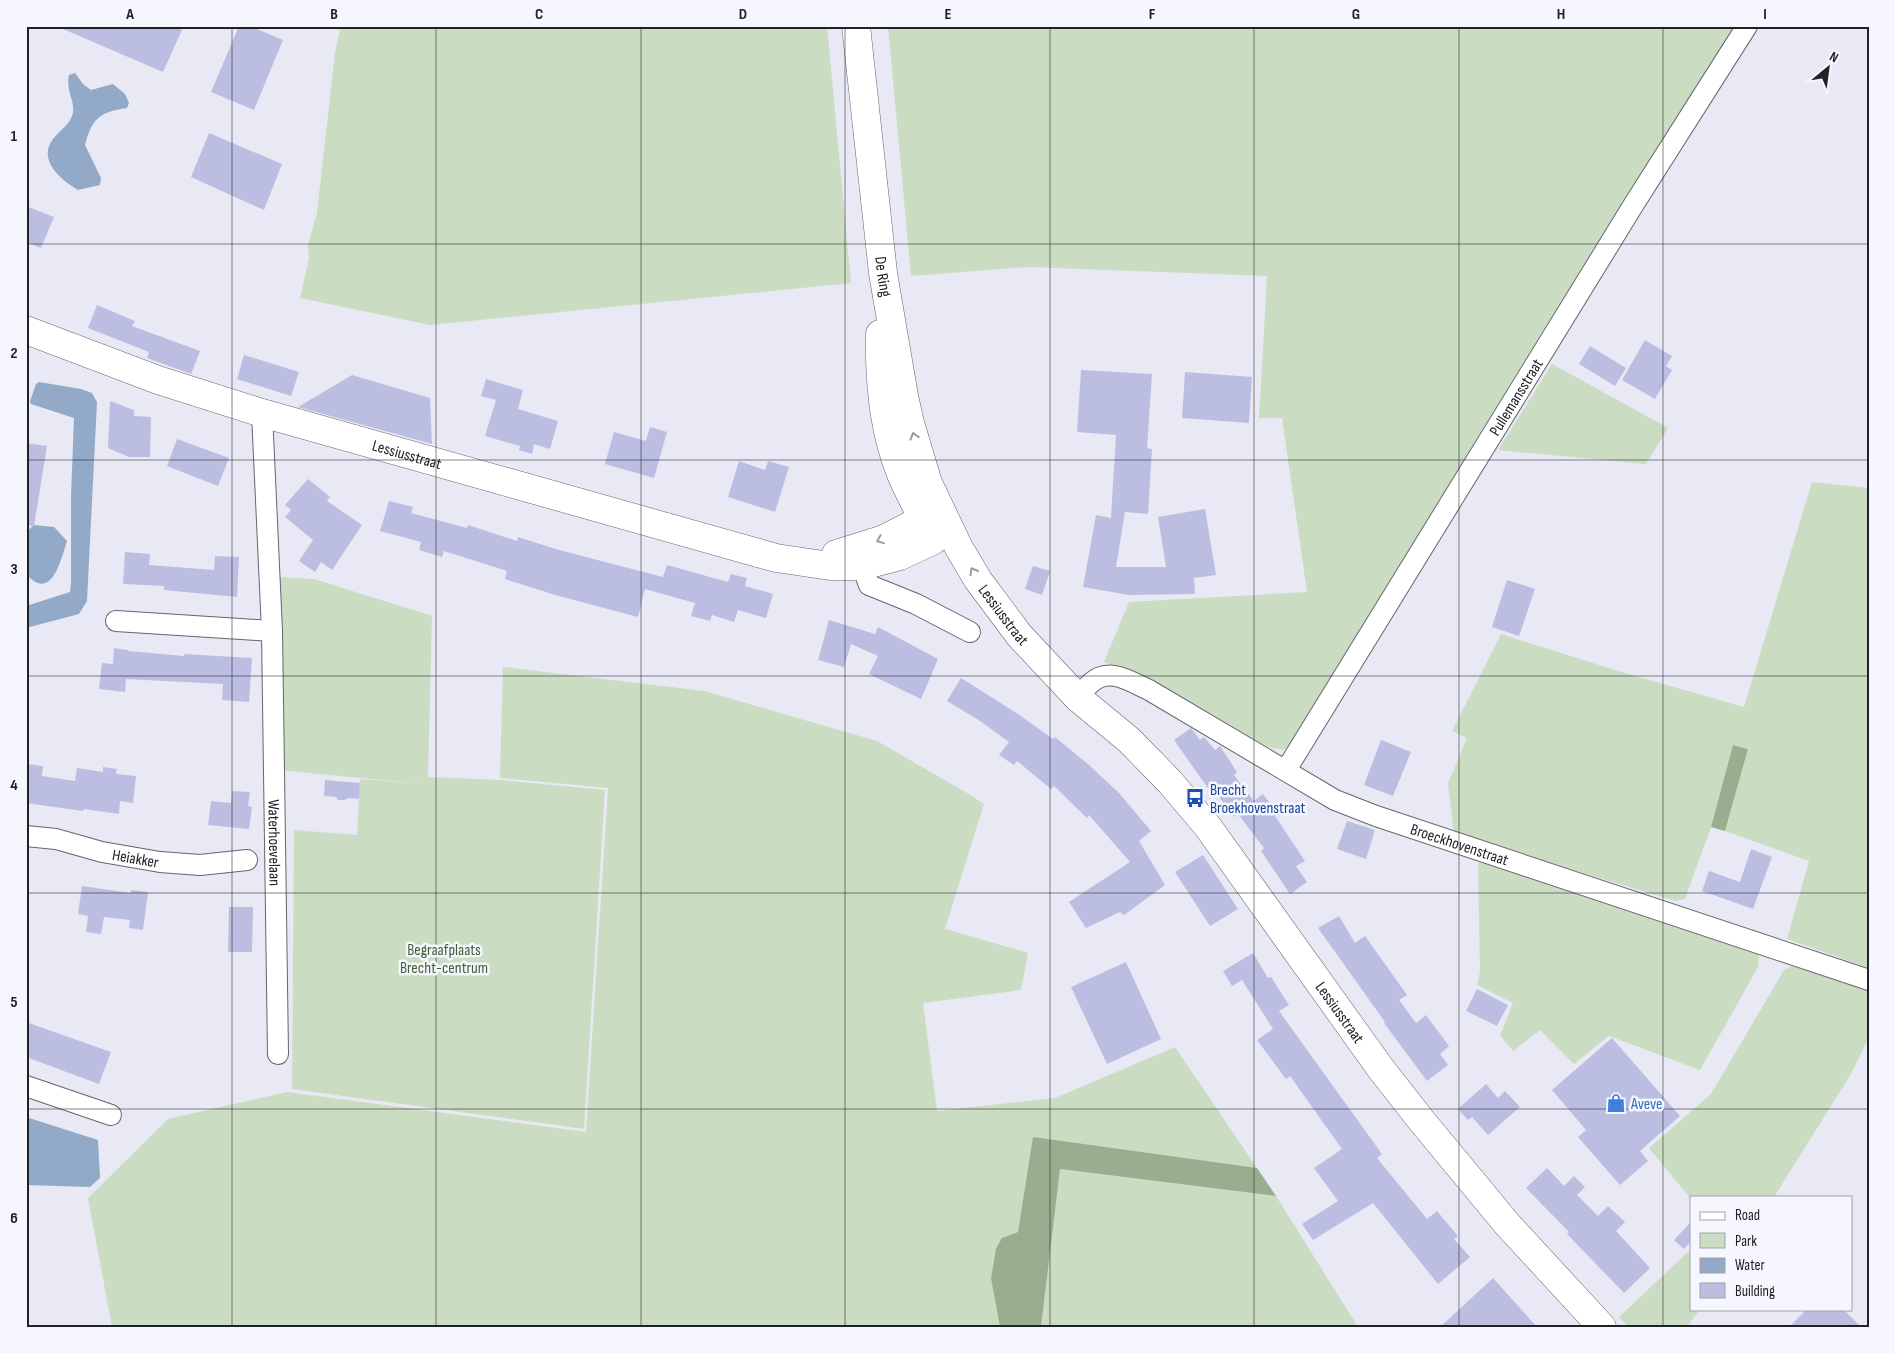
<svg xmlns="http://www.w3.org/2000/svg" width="1895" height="1353" viewBox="0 0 1895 1353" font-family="'Sofia Sans Condensed',sans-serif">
<rect width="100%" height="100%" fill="#e8e9f5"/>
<!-- green -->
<path fill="#cadcc2" d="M341 26H827L851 283 430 325 300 298 309 259 308 245 317 213 335 52Z
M888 26H1735L1298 739 1283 750 1266 747 1144 679 1104 662 1129 602 1307 592 1282 418H1259L1267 276 1029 267 911 276Z
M1552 364 1668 428 1646 464 1498 450Z
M1812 482 1869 488V968L1787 939 1809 861 1725 831 1748 749 1733 745 1711 827 1685 899 1676 901 1454 834 1448 783 1467 738 1452 731 1501 634 1618 671 1744 707Z
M277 577 314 579 432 616 428 777 501 780 605 790 584 1129 292 1089 294 830 357 835 360 779 423 784 278 770Z
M503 667 704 691 877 741 967 793 984 804 945 929 1028 953 1021 990 923 1003 937 1111 1055 1098 1175 1047 1257 1168 1034 1138 1018 1232 1002 1238 996 1247 991 1277 1000 1327H112L88 1198 168 1119 287 1092 586 1132 608 788 500 778Z
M1482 857 1756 950 1759 956 1758 967 1700 1070 1609 1036 1574 1064 1540 1030 1513 1051 1500 1035 1513 1003 1477 985 1480 972 1478 866Z
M1796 964 1869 989V1037L1851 1074 1774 1197H1691V1199L1649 1148 1711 1094 1784 970Z
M1059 1169 1276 1196 1358 1327H1041Z
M1691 1249V1309H1700L1687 1327H1628L1619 1317Z"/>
<!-- forest -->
<path fill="#98ae8f" d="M1733 745 1748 749 1725 831 1711 827Z
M1033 1137 1257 1168 1276 1196 1060 1169 1041 1327H1000L991 1278 996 1248 1002 1238 1018 1232Z"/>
<!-- water -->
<path fill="#92aac7" d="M75 73 83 84 91 90 113 84 125 94 129 103 127 108C100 112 92 118 85 145L101 178 100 185 78 190C61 180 37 160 53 139 59 131 68 126 72 116 77 103 65 91 69 75Z
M39 382 81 389 92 393 97 402 87 601 79 614 26 628V606L70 592 71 583V496L74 418 31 404 30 401 36 384Z
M34 525 54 527 67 541C61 559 52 603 26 574V532Z
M26 1117 98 1140 100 1178 90 1187 26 1185Z"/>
<!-- building -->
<path fill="#bcbee1" d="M56 26H174L182 30 163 72Z
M239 26H250L283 40 254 110 211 92Z
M209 133 282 164 264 210 191 177Z
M26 206 54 217 41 248 26 242Z
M97 305 135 321 132 326 200 351 191 374 147 358 149 352 88 328Z
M1645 340 1672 356 1666 366 1672 370 1655 399 1622 380Z
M1590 346 1626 368 1615 386 1579 364Z
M244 355 299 372 291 396 237 379Z
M1081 370 1152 374 1147 448 1152 449 1148 514 1125 512 1116 567H1166L1158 517 1205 509 1216 575 1194 578 1195 594 1129 595 1083 587 1096 515 1111 518 1116 435 1077 432Z
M1185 372 1252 377 1249 423 1182 418Z
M352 375 430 398 432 444 298 407Z
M486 379 523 390 518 409 558 421 550 449 534 444 532 454 519 450 520 446 485 436 496 400 481 396Z
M110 401 134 410V416L151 417 150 457H129L108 448Z
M650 427 667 432 654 478 605 464 614 432 646 441Z
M177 439 229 458 218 486 167 466Z
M26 443 47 446 34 526 26 525Z
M739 461 765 470 768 461 789 467 775 512 728 497Z
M308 479 330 497 327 501 362 525 332 570 321 562 315 572 299 561 313 540 285 517 291 510 285 505Z
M389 501 413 507 411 513 467 528 468 525 517 541 518 537 559 550 663 577 667 565 728 582 731 574 747 578 745 586 773 594 766 618 738 610 734 622 712 615 710 621 691 616 695 603 645 589 638 617 555 595 505 579 507 571 444 551 442 557 419 550 421 542 380 531Z
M125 552 150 554 149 565 214 570 215 556 239 557 237 597 164 590V586L123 584Z
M1033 566 1050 571 1042 595 1025 589Z
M1507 580 1535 589 1519 636 1492 627Z
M829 620 875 634 878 627 938 659 921 699 869 674 878 656 851 644 844 667 818 660Z
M114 648 128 650V651L184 656V654L252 658 249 702 222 700 223 684 126 679 125 692 99 689 102 663 113 664Z
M961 678 1018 714 1053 739 1055 737 1089 765 1119 793 1151 831 1139 841 1165 885 1124 915 1120 912 1086 928 1069 902 1130 862 1089 815 1087 818 1054 786 1051 789 1017 761 1014 765 999 755 1009 742 980 721 947 701Z
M1191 728 1200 740 1204 737 1215 750 1220 746 1237 772 1234 775 1254 801 1263 794 1278 814 1275 816 1305 861 1296 866 1307 882 1290 894 1261 851 1264 848 1238 814 1234 817 1213 789 1210 791 1174 740Z
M1381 740 1411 752 1393 796 1364 785Z
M26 764 43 766 42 776 75 781 77 768 103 772V767L117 769 116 774 136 776 133 803 120 801 119 814 84 809 83 811 26 803Z
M325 780 360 783 359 799 348 798 345 800H338L336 797 324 796Z
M232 791 250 792 248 806 252 807 249 829 208 825 211 801 231 803Z
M1347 821 1375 830 1366 859 1337 849Z
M1751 849 1772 857 1753 909 1702 891 1709 871 1740 882Z
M1203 855 1238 909 1210 926 1175 872Z
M82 886 131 893V890L148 892 143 930 129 928 130 920 104 917 101 934 86 932 88 916 78 914Z
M229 907H253L252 952H228Z
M1339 916 1355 943 1365 936 1407 995 1399 1000 1416 1023 1426 1015 1449 1046 1440 1054 1448 1065 1427 1081 1384 1023 1385 1022 1318 928Z
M1253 953 1268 978 1271 977 1289 1005 1279 1011 1382 1154 1377 1158 1427 1219 1437 1211 1458 1236 1454 1239 1470 1257 1438 1284 1373 1203 1313 1240 1302 1224 1338 1201 1314 1168 1342 1149 1290 1076 1286 1079 1257 1040 1273 1029 1242 980 1232 986 1223 971Z
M1126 962 1161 1039 1107 1064 1071 987Z
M1477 989 1508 1005 1497 1026 1466 1011Z
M26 1022 111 1052 99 1084 26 1057Z
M1612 1038 1680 1116 1640 1151 1648 1161 1620 1185 1578 1137 1586 1130 1552 1090Z
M1486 1084 1498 1098 1505 1091 1520 1107 1488 1135 1472 1117 1468 1120 1458 1109Z
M1547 1168 1564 1186 1574 1176 1585 1187 1577 1195 1598 1216 1608 1206 1625 1222 1616 1231 1650 1268 1624 1293 1567 1234 1569 1232 1526 1188Z
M1691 1222V1241L1684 1249 1674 1240Z
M1493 1278 1537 1327H1440Z
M1807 1309H1843L1861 1327H1789Z"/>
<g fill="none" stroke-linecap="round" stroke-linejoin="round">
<!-- minor casing -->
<g stroke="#656570" stroke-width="22">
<g id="minor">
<path id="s1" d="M262 413 272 631 278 1054"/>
<path d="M862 566 869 585 916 604 970 632"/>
<path d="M116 621 272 631"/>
<path id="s2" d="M1078 698C1082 693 1086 687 1091 683 1109 666 1131 682 1149 690L1335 800 1376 816 1869 980"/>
<path id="s3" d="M1286 770 1634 204 1747 26"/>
<path id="s4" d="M26 836 56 839 102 852 160 862 200 865 247 860"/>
<path d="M26 1086 111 1115"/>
</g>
</g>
<!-- secondary casing -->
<g stroke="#656570" stroke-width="29">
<g id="secondary">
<path id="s5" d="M856 26 883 273 904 396 910 423 928 483 959 548 978 580 1019 635 1078 698 1129 740 1170 782 1208 827 1381 1069 1421 1120 1507 1224 1602 1327"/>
<path id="s6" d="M26 330 158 380 262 413 776 558 830 566H862L900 556 934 540 945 521"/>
<path d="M880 334C879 381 883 430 901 474 910 496 923 517 933 539"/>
<path d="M836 554 884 539 923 519 940 521"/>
</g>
</g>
<!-- minor -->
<use href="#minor" stroke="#fff" stroke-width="20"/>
<!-- secondary -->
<use href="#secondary" stroke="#fff" stroke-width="28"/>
</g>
<!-- one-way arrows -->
<defs><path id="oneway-chevron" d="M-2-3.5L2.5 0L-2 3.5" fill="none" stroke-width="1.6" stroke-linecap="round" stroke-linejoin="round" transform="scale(1.25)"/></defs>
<g stroke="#9b9c9d">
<use href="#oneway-chevron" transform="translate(914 436) rotate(-106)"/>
<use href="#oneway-chevron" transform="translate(880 540) rotate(158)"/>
<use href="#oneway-chevron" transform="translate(973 571) rotate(-120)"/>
</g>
<!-- grid -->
<path fill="none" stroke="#212226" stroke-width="1" stroke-opacity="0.55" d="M232 26V1327M436 26V1327M641 26V1327M845 26V1327M1050 26V1327M1254 26V1327M1459 26V1327M1663 26V1327M26 244H1869M26 460H1869M26 676H1869M26 893H1869M26 1109H1869"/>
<!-- icons -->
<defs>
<g id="bus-bare" transform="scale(1.5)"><path d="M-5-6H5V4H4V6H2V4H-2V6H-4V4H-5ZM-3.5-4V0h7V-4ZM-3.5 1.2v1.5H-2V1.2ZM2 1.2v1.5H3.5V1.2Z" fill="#1a4fb4" stroke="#f6f7fe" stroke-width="2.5" paint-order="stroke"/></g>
<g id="shop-bare" transform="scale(1.5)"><path d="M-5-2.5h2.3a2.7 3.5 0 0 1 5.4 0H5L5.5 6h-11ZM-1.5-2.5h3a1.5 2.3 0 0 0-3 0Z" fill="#3f7fe0" stroke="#f6f7fe" stroke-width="2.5" paint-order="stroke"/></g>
</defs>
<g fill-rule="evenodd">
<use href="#bus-bare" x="1195" y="798"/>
<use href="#shop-bare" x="1616" y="1103"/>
</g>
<g text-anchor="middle" stroke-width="5" stroke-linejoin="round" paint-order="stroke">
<!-- street labels -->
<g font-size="16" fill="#212226" stroke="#f6f7fe">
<text dy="6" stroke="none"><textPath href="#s5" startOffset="252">De Ring</textPath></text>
<text dy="6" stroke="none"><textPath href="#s3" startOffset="438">Pullemansstraat</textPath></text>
<text dy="6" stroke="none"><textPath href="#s6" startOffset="401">Lessiusstraat</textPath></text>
<text dy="6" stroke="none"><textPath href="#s5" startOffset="616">Lessiusstraat</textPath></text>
<text dy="6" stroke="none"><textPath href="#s1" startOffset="430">Waterhoevelaan</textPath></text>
<text dy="6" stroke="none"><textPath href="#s2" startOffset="431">Broeckhovenstraat</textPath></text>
<text dy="6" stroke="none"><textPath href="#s4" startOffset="112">Heiakker</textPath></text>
<text dy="6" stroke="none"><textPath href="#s5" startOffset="1139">Lessiusstraat</textPath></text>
</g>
<!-- transit labels -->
<g font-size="16" fill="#164399" stroke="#f6f7fe" text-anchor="start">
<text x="1210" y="795">Brecht<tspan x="1210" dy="18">Broekhovenstraat</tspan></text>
</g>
<!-- park labels -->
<g font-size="16" fill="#405f31" stroke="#f6f7fe">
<text x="444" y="955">Begraafplaats<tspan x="444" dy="18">Brecht-centrum</tspan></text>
</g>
<!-- shop labels -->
<g font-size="16" fill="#366cbe" stroke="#f6f7fe" text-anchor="start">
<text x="1631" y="1109">Aveve</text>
</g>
</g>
<!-- border -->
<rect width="1895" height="1353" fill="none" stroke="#f6f7fe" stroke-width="55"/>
<!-- legend -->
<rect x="1690" y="1196" width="162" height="115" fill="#f6f7fe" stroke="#a1a2a8"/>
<rect x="1700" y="1212" width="25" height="8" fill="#ffffff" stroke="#a1a2a8"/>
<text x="1735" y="1220" font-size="15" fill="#212226">Road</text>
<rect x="1700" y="1233" width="25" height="15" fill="#cadcc2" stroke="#a1a2a8"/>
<text x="1735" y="1246" font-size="15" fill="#212226">Park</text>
<rect x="1700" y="1258" width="25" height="15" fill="#92aac7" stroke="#a1a2a8"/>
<text x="1735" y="1270" font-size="15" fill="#212226">Water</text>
<rect x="1700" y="1283" width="25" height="15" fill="#bcbee1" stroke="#a1a2a8"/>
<text x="1735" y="1296" font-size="15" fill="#212226">Building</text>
<!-- north arrow -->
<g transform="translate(1828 68) rotate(29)" stroke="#f6f7fe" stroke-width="4" paint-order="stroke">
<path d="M0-4L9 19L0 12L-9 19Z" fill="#212226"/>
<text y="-8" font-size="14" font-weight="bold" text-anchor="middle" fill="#212226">N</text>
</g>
<rect x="28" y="28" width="1840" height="1298" fill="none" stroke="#212226" stroke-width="2"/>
<g font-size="16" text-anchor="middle" font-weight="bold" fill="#212226">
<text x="130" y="19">A</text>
<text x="334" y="19">B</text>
<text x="539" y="19">C</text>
<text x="743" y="19">D</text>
<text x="948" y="19">E</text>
<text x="1152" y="19">F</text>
<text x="1356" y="19">G</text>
<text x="1561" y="19">H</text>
<text x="1765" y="19">I</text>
<text x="14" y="141">1</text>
<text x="14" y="358">2</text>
<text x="14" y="574">3</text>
<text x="14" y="790">4</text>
<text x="14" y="1007">5</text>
<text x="14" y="1223">6</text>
</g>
</svg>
